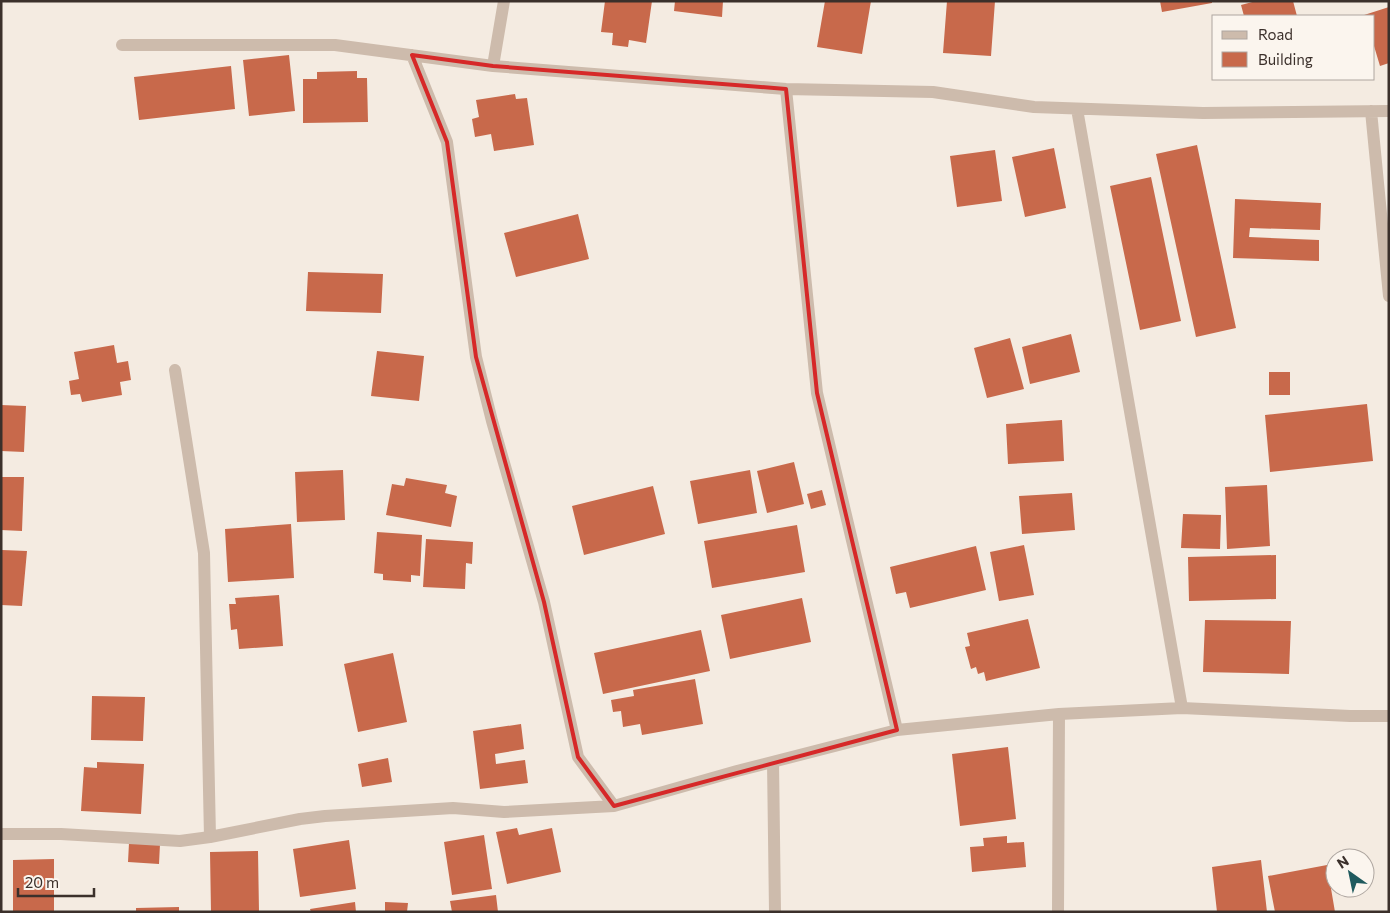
<svg xmlns="http://www.w3.org/2000/svg" width="1390" height="913" viewBox="0 0 1390 913" font-family="Commissioner,sans-serif">
<rect width="100%" height="100%" fill="#f4ebe1"/>
<!-- building -->
<path fill="#c8694b" d="M605 1H652L646 43 629 40 628 47 612 45 613 33 601 32Z
M675 1H723L722 17 674 11Z
M825 1H871L862 54 817 47Z
M947 1H995L991 56 943 53Z
M1160 1H1212V3L1162 12Z
M1256 1H1293L1297 16H1244L1241 5Z
M1389 7V63L1380 66 1374 46V16H1361Z
M289 55 295 111 249 116 243 60Z
M231 66 235 109 139 120 134 77Z
M357 71V78H367L368 122 303 123V79H317V72Z
M515 94 516 99 527 98 534 145 494 151 491 134 475 137 472 119 479 117 476 100Z
M1197 145 1236 328 1196 337 1156 154Z
M1054 148 1066 208 1025 217 1012 157Z
M995 150 1002 201 957 207 950 156Z
M1151 177 1181 321 1140 330 1110 186Z
M1235 199 1321 203 1320 230 1250 228 1249 237 1319 240V261L1233 258Z
M578 214 589 259 516 277 504 233Z
M308 272 383 274 381 313 306 311Z
M1071 334 1080 372 1030 384 1022 347Z
M1010 338 1024 389 987 398 974 348Z
M114 345 117 363 128 361 131 380 120 382 122 395 82 402 80 394 71 395 69 381 79 379 74 352Z
M377 351 424 356 419 401 371 396Z
M1269 372H1290V395H1269Z
M1367 404 1373 461 1270 472 1265 415Z
M1 405 26 406 24 452 1 451Z
M1062 420 1064 461 1008 464 1006 424Z
M794 462 804 504 767 513 757 471Z
M343 470 345 520 297 522 295 472Z
M750 470 757 513 698 524 690 481Z
M1 477H24L22 531 1 530Z
M406 478 447 485 445 493 457 496 451 527 386 515 392 484 404 486Z
M1267 485 1270 546 1227 549 1225 487Z
M653 486 665 534 584 555 572 506Z
M822 490 826 505 811 509 807 494Z
M1072 493 1075 530 1022 534 1019 496Z
M1183 514 1221 515 1220 549 1181 548Z
M291 524 294 578 228 582 225 529Z
M797 525 805 572 712 588 704 541Z
M377 532 422 535 420 576 411 575V582L383 580V574L374 573Z
M426 539 473 542 472 564 466 563 465 589 423 587Z
M1024 545 1034 595 999 601 990 552Z
M976 546 986 590 910 608 906 592 896 594 890 567Z
M2 550 27 551 22 606 1 605Z
M1276 555V599L1189 601 1188 557Z
M279 595 283 646 239 649 237 629 231 630 229 604H236L235 598Z
M802 598 811 642 730 659 721 615Z
M1028 619 1040 668 986 681 984 672 978 674 976 667 971 669 965 647 970 646 967 633Z
M1205 620 1291 621 1289 674 1203 672Z
M701 630 710 671 603 694 594 653Z
M393 653 407 722 358 732 344 664Z
M695 679 703 724 642 735 640 724 623 727 621 711 613 712 611 700 634 696 633 690Z
M92 696 145 697 143 741 91 740Z
M521 724 524 749 495 754 496 764 525 760 528 783 480 789 473 731Z
M1008 747 1016 819 960 826 952 754Z
M388 758 392 782 362 787 358 764Z
M97 762 144 764 141 814 81 811 84 767 97 768Z
M517 828 519 835 552 828 561 872 507 884 496 832Z
M484 835 492 889 452 895 444 842Z
M1007 836V843L1024 842 1026 867 972 872 970 847 984 846 983 838Z
M349 840 356 889 300 897 293 849Z
M129 843 160 844 159 864 128 862Z
M258 851 259 912H211L210 852Z
M54 859V912H13V860Z
M1261 860 1267 912H1217L1212 867Z
M1327 865 1335 912H1275L1268 876Z
M496 895 498 912H452L450 901Z
M355 902 356 912H311L310 909Z
M385 902 408 903 407 912H385Z
M179 907V912H136V908Z"/>
<g fill="none" stroke-linecap="round" stroke-linejoin="round">
<!-- street -->
<path stroke="#cdbbac" stroke-width="12" d="M504 1 493 66 786 89 933 92 1034 107 1203 113 1389 111
M122 45H335L493 66
M412 55 447 142 476 357 492 421 544 602 578 757 614 806
M786 89 817 393 897 730
M1077 109 1182 708
M1371 111 1389 296
M175 370 204 553 210 837
M773 762 775 912
M1 834H61L180 841 210 837 300 819 325 816 453 808 504 812 614 806 737 771 897 730 1059 714 1182 708 1350 716H1389
M1058 912 1059 714"/>
</g>
<!-- marked area -->
<path fill="none" stroke="#d62828" stroke-width="4" stroke-linejoin="round" d="M412 55 493 66 786 89 817 393 897 730 614 806 578 757 544 602 476 357 447 142Z"/>
<!-- border -->
<rect width="1390" height="913" fill="none" stroke="#3b302b" stroke-width="5"/>
<!-- legend -->
<rect x="1212" y="15" width="162" height="65" fill="#fbf5ee" stroke="#aea6a0"/>
<rect x="1222" y="31" width="25" height="8" fill="#cdbbac" stroke="#aea6a0"/>
<text x="1258" y="40" font-size="15" fill="#3b302b">Road</text>
<rect x="1222" y="52" width="25" height="15" fill="#c8694b" stroke="#aea6a0"/>
<text x="1258" y="65" font-size="15" fill="#3b302b">Building</text>
<!-- north arrow -->
<g transform="translate(1350 873) rotate(327)"><circle r="24" fill="#fbf5ee" stroke="#aea6a0"/>
<path d="M0-4L9 19L0 12L-9 19Z" fill="#1f5a5e"/>
<text y="-8" font-size="14" font-weight="bold" text-anchor="middle" fill="#3b302b">N</text>
</g>
<!-- scale -->
<path d="M18 888v8h76v-8" fill="none" stroke="#3b302b" stroke-width="2.5"/>
<text x="25" y="888" font-size="15" fill="#3b302b" stroke="#fbf5ee" stroke-width="4" paint-order="stroke">20 m</text>
</svg>
